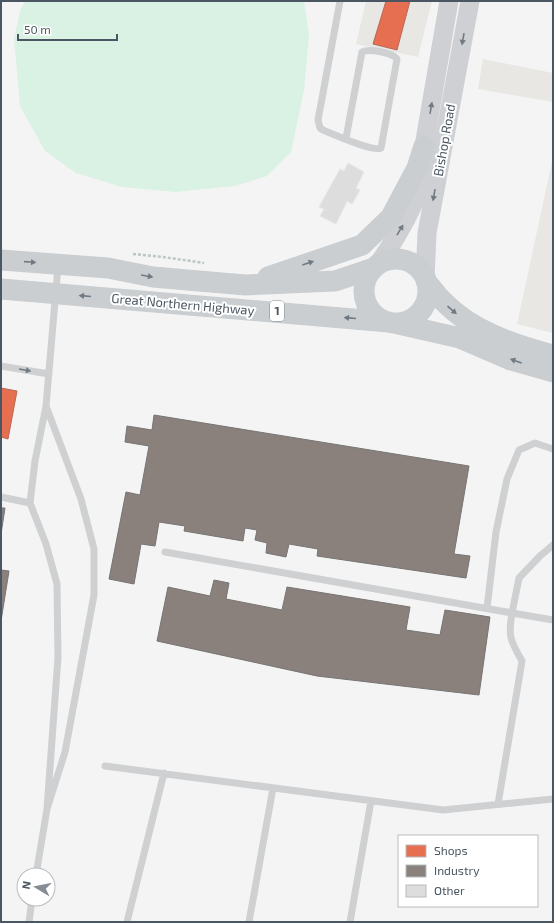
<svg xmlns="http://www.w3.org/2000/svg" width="554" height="923" viewBox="0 0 554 923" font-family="'Exo 2',sans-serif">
<rect width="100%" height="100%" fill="#f4f4f4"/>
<!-- commercial -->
<path fill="#e8e7e3" d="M366 1H432L418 57 356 44Z
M483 59 553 73V102L478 89Z
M553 157V333L517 324Z"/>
<!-- green -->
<path fill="#d9f2e3" d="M25 1H304L309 35 304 90 291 152 267 176 235 186 175 192 122 187 76 173 45 151 20 106 14 39 20 11Z"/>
<!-- shops -->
<path fill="#e76f51" stroke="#b86856" d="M386 1H410L397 50 373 44Z
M1 388 17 391 8 439 1 437Z"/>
<!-- industry -->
<path fill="#8a817c" stroke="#777474" d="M154 415 469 466 454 554 470 556 466 578 317 556 318 549 289 544 286 557 266 553 267 543 255 540 257 530 245 528 243 541 184 531 185 526 159 522 155 546 141 544 134 584 109 579 126 492 140 495 149 446 125 442 127 426 152 430Z
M1 508H5L1 534Z
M1 570 9 571 1 621Z
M214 580 229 583 226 599 282 610 287 587 410 607 406 630 440 635 445 610 490 617 479 695 317 676 157 641 168 587 210 596Z"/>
<!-- building -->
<path fill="#ddddde" stroke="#e5e6e7" d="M348 163 364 172 356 188 360 190 352 204 347 201 336 224 320 216 324 209 319 207 340 169 344 171Z"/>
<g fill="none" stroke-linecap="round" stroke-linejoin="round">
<!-- path -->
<path stroke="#bcc7c4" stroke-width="2.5" stroke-dasharray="3 2" stroke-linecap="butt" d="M133 254 163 257 204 263"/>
<!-- lane -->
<path stroke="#ced0d2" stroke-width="7" d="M340 1 318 120 320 128 323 130C333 134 373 152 381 148L397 59C393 53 369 48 362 52L346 138
M1 366 49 374
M1 497 30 503
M165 552 512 613 519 578 540 556 553 545
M487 608 496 532 507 479 519 450 535 443 553 449
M105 766 443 810 553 799
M498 804 522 661C510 640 508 636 512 613L553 620
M47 809 58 657 57 584 46 544 30 503 35 461 46 406 58 266
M36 875 47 809 65 752 94 595V549L81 499 46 406
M29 922 32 899
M127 922 164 773
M249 922 273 788
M350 922 371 801"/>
<!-- secondary -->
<path stroke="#ced0d4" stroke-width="19" d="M379 263C404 227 421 194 431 151L424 146 449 1
M425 279 427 233 470 1"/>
<!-- primary -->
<path stroke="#caced1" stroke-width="21" d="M364 291a32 32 0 1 1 64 0a32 32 0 1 1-64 0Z
M1 260 108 268 153 277 245 285 335 281 374 268
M268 277 362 245 391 217 417 168 424 146
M426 281C432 288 437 296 444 302 472 331 515 345 553 355
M1 289 389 322
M394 323 460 338 511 360 553 372"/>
</g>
<!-- one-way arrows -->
<defs><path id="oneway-solid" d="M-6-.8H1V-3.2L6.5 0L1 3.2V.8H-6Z"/></defs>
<g fill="#727b84">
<use href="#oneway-solid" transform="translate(463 39) rotate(100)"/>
<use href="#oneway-solid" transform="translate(431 108) rotate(-80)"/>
<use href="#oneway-solid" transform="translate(434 195) rotate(100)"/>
<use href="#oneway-solid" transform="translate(400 230) rotate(-59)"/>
</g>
<g fill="#707a83">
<use href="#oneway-solid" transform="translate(30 262) rotate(4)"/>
<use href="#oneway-solid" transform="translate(308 263) rotate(-19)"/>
<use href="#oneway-solid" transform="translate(147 276) rotate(10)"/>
<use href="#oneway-solid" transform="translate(85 296) rotate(-175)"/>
<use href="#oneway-solid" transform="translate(452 310) rotate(41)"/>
<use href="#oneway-solid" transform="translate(350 318) rotate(-175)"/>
<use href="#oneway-solid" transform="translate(516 361) rotate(-160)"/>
</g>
<use fill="#727b83" href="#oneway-solid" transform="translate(25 370) rotate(10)"/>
<g text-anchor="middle" stroke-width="4" stroke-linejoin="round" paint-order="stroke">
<!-- shield labels -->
<rect fill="#fff" stroke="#808990" stroke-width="1" x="270" y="301" width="14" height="20" rx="3"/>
<g font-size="12" font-weight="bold" fill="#4a5661">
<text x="277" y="315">1</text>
</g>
<!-- street labels -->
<g font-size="13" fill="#4a5661" stroke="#fff">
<text transform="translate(444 140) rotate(-80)" y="5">Bishop Road</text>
<text transform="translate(183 304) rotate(5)" y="5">Great Northern Highway</text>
</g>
</g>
<!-- border -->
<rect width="554" height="923" fill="none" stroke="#4a5661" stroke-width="4"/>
<!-- legend -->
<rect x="398" y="835" width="140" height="72" fill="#ffffff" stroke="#b7bbc0"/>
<rect x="406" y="845" width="20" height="12" fill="#e76f51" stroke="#b7bbc0"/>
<text x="434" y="855" font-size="12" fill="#4a5661">Shops</text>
<rect x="406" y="865" width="20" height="12" fill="#8a817c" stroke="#b7bbc0"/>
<text x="434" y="875" font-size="12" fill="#4a5661">Industry</text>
<rect x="406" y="885" width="20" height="12" fill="#ddddde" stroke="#b7bbc0"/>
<text x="434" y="895" font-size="12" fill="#4a5661">Other</text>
<!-- north arrow -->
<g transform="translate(36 887) rotate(280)"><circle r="19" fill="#ffffff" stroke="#b7bbc0"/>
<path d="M0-3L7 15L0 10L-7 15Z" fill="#868d94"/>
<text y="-6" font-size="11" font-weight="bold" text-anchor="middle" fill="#4a5661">N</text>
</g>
<!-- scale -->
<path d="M18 34v6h99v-6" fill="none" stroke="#4a5661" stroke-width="2"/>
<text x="24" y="34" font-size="12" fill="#4a5661" stroke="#ffffff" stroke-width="3" paint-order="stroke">50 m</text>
</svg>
